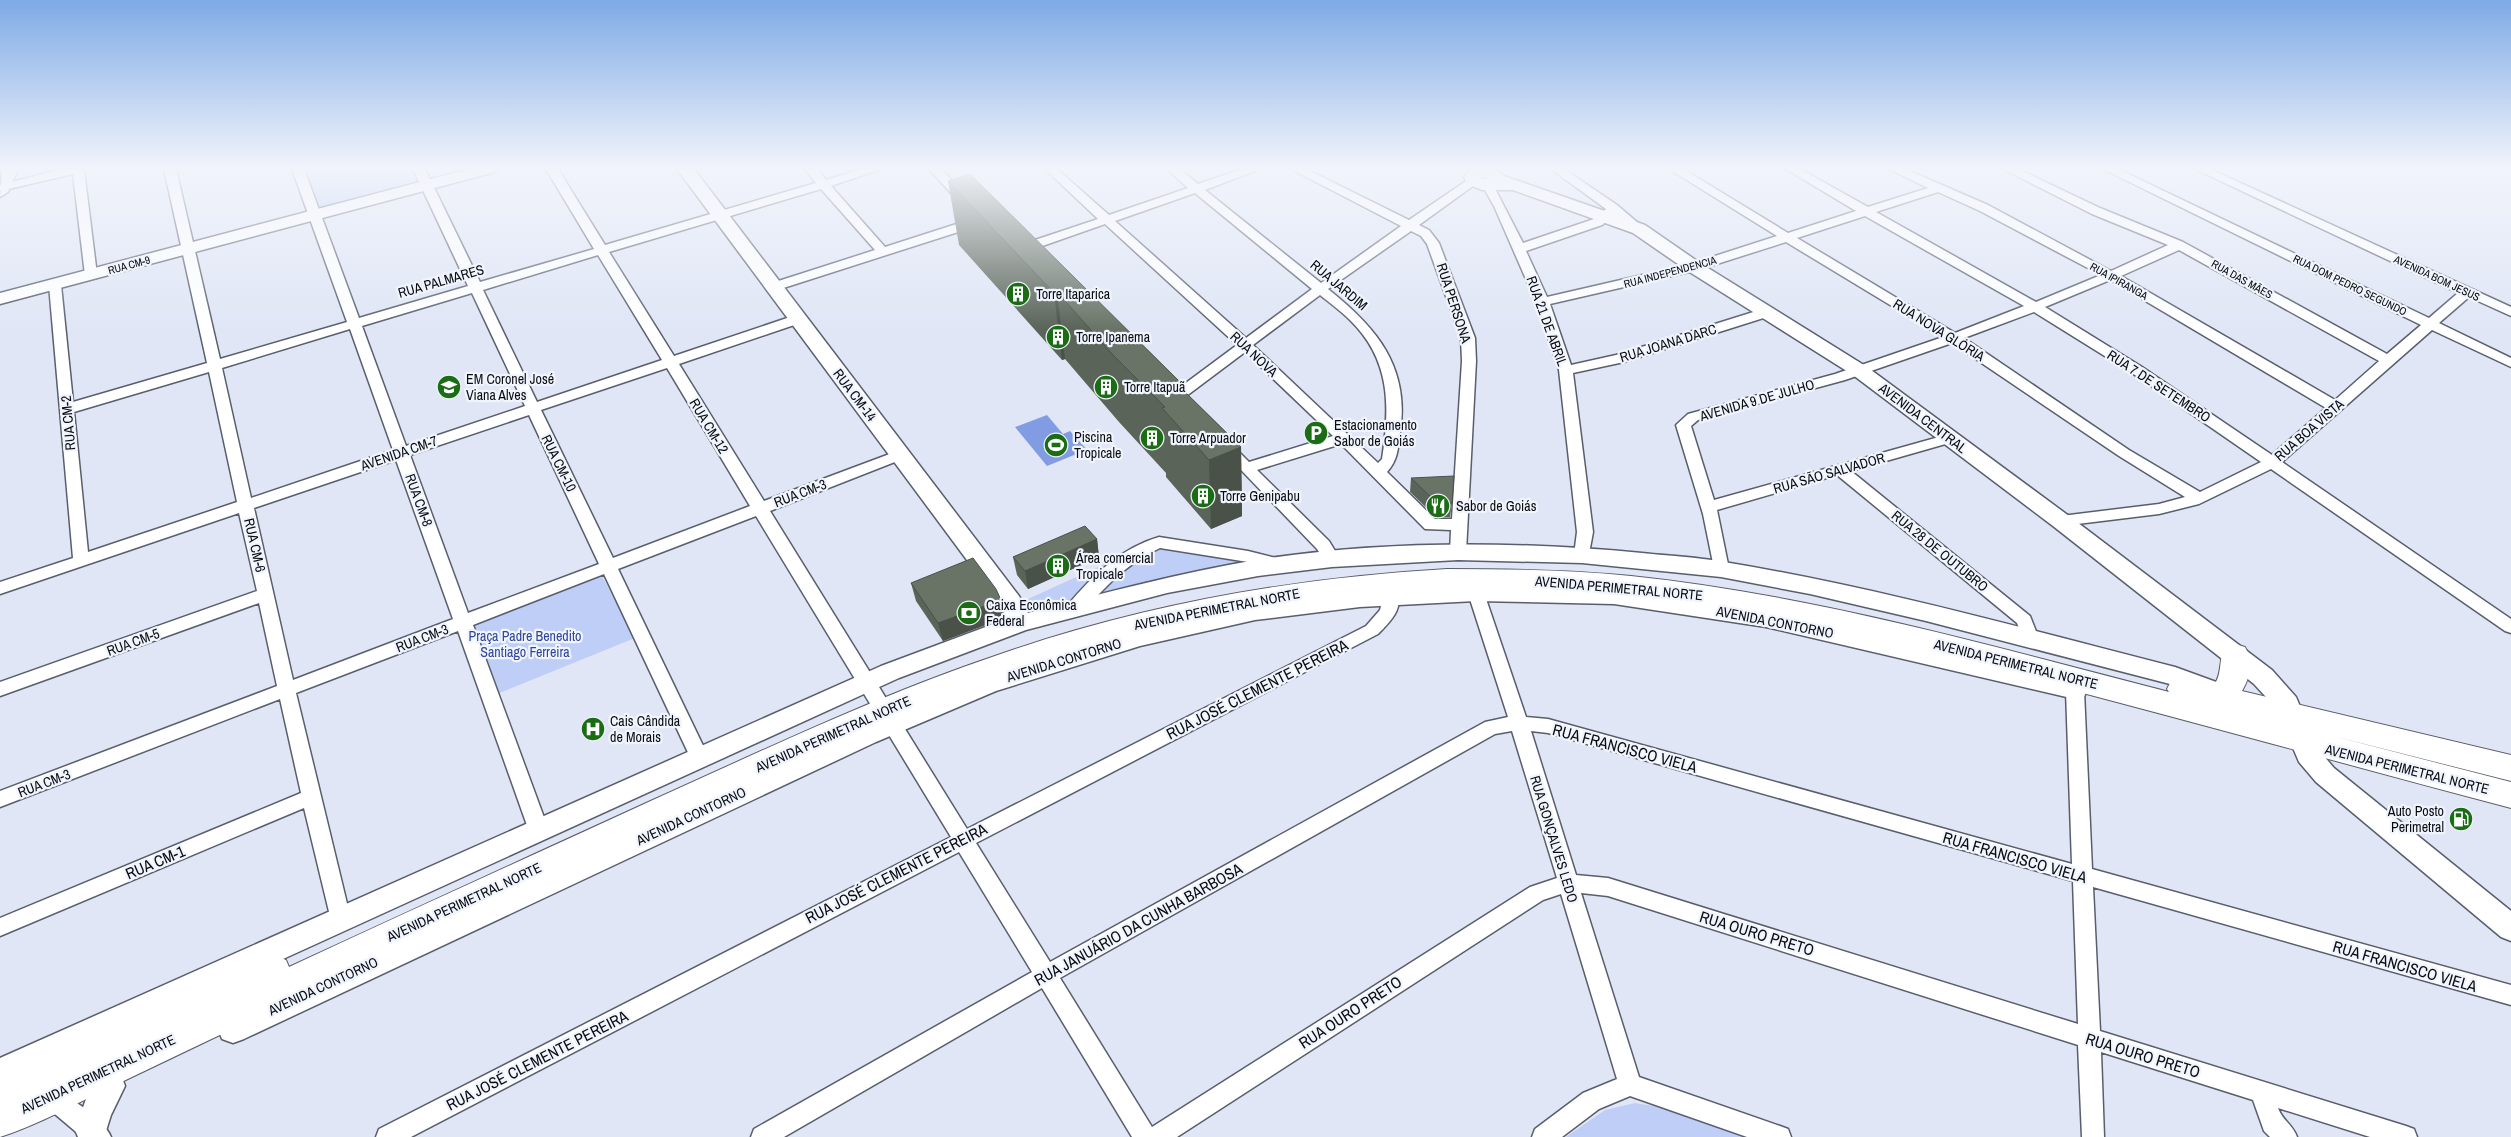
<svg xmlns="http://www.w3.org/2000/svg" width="2511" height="1137" viewBox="0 0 2511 1137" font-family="'Archivo Narrow',sans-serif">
<rect width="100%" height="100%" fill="#e0e6f6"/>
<!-- green -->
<path fill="#bfcef7" d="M303 169H413L419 182 418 185 319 210Z
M1151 546 1282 565 1021 623 1019 603 1127 554Z
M601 574 635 638 497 694 473 625Z
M1635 1103 1666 1108 1751 1137H1566L1605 1110Z"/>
<!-- water -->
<path fill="#829ce4" d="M1047 415 1063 434 1070 431 1092 455 1079 460 1074 455 1047 466 1015 427Z"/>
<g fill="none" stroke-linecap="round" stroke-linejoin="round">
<!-- street casing -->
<g stroke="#595e6c" stroke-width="3">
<path id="street" d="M62 169 84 170 97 275 96 278H86L85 275 73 174 0 191V185Z
M164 169H176L220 359 347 322 292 169H304L359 318 468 286 413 169H425L480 282 594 249 546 169H558L605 245 816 183 805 169H817L826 180 862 169H881L831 186 885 247 972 219H980L982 222 980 225 774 291 769 290 768 287 769 284 875 250 821 189 609 252 674 356 793 316 798 315 805 319 803 322 679 364 764 501 895 452H905L907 455 905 458 770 511 967 829 1366 626 1380 610 1384 593H1396C1405 608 1388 624 1378 634L976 843 1050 962 1485 722 1508 717 1468 593 1470 589H1482L1484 593 1526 717 1548 719 2072 864 2066 691 2069 686 2075 684 2081 686 2084 691 2092 869 2511 985V1005L2093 887 2100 1031 2406 1126 2414 1129 2417 1137H2370L2278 1108C2282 1120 2293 1125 2297 1137H2270L2264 1131 2253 1100 2101 1052 2104 1137H2082L2078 1045 1608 896 1581 893 1639 1077 1780 1126 1788 1129 1791 1137H1747L1630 1096 1599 1109 1562 1137H1532L1535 1129 1583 1093 1617 1079 1561 894 1543 900 1177 1137H1132L1042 988 784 1137H751L754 1129 1032 972 959 852 411 1137H376L379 1129 951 837 756 516 618 569 708 756 706 761 699 763 692 761 604 574 473 625 549 831 546 837 539 839 532 837 529 831 458 631 296 693 351 920 348 926 341 929 334 926 331 920 304 808 0 936V918L301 793 280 699 0 807V791L277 686 259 603 0 696V682L257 591 239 513 0 594V582L73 558 49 285 50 282H60L61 285 73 402 207 363ZM598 255 662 360 537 402 483 290ZM472 293 525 406 406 446 362 326ZM350 329 393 450 251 498 222 368ZM667 368 750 506 613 558 541 410ZM209 372 237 502 88 552 74 412ZM529 415 599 564 468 613 410 455ZM396 460 453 619 293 680 254 508ZM1512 731 1557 878 1530 887 1152 1127 1060 978 1495 734ZM1531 731 1548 733 2073 881 2078 1024 1608 878 1576 875Z
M929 169H941L968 197V203H960Z
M1045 169H1057L1109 215 1188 188 1167 169H1180L1198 184 1242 169H1260L1205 190 1321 283 1401 226 1291 169H1306L1409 220 1469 179H1477V183L1419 225 1429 230 1439 243 1475 338 1476 361 1466 552 1464 556H1452L1450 552 1451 530 1425 529 1341 444 1257 470 1329 541 1340 559 1338 563H1326L1317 549 1220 448 1227 443 1232 445 1249 462 1333 436 1245 352 1181 400H1171L1169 397 1171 394 1237 345 1105 224 1031 250H1023L1021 247 1023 244 1098 219ZM1195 193 1312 289 1246 338 1115 221ZM1411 231 1421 236 1427 244 1461 338 1462 361 1452 519H1435L1387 472C1398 460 1398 448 1400 433 1410 367 1377 328 1328 289ZM1320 295C1330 303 1341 311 1350 320 1391 360 1390 407 1382 459L1378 463 1253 345Z
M1551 169H1564L1617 205 1645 229 1639 233 1614 215 1602 225 1526 251 1547 297 1690 264 1777 236 1669 169H1683L1788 233 1856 211 1786 169H1800L1868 207 1928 188 1889 169H1905L1988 205 2111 271 2168 245 2092 214 2003 169H2018L2100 208 2183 242 2387 354 2421 325 2103 169H2118L2429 318 2458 293 2195 169H2210L2511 307V316L2469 297 2439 323 2511 358V367L2432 330 2282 462 2511 619V633L2505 631 2271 469 2199 504 2159 514 2061 526 2055 525 2053 521 2055 517 2061 516 2159 504 2185 497 2119 456 1952 343 1845 380 1698 420 1691 426 1714 500 1946 435H1956L1958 438 1956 441 1851 471 2030 616 2039 639 2036 643 2030 645 2024 643 2017 623 1837 475 1717 510 1729 569 1727 573H1715L1703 514 1676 425 1688 414 1835 374 1943 337 1786 242 1698 270 1550 304 1571 365 1616 355 1763 309H1773L1775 312 1773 315 1624 362 1573 373 1593 532 1588 559H1576L1574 555 1577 532 1559 370 1536 302 1494 206 1482 185 1488 181 1492 183 1523 243 1594 219 1606 209ZM1938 192 1980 211 2101 275 2036 302 1876 212ZM1865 216 2024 306 1955 333 1797 238ZM2179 250 2379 361 2335 400 2121 276ZM2110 280 2326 408 2272 455 2142 367 2045 307ZM2034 312 2132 373 2261 462 2200 492 2129 450 1964 338Z
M1159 537 1248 551 1288 561 1290 565 1288 569 1282 571 1248 562 1160 548 1142 557 1118 575 1079 614 1073 616 1067 614 1065 610 1067 606C1092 576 1121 548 1159 537Z
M47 1087C67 1095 103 1117 111 1137H82L56 1115 39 1106 36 1098 39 1090Z"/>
</g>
<!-- secondary casing -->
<g stroke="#595e6c" stroke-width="3">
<path id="secondary" d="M2 169H18L8 192 0 197Z
M469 169H497L495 172 0 304V293Z
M677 169H694L1019 596 1028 613C1104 593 1179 573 1256 560 1383 540 1515 541 1642 553 1669 556 1697 557 1724 562 1876 587 2026 629 2175 667L2219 683 2222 690 2219 697 2210 699 2170 684 1926 621 1810 594 1721 577 1582 563 1458 560 1332 567 1258 576 1167 593 1026 630 899 678 0 1088V1058L881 666 1007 619 1001 606Z
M1472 169H1495L1504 176 1645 225 1700 263 1867 367 2069 516 2272 670 2296 697 2318 749 2334 768 2511 911V941L2501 937 2316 782 2299 762 2276 708 2254 684 2053 526 1853 375 1688 271 1633 233 1513 190H1482L1467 184 1464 177ZM1482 177 1489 179 1480 178Z
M1476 585 1614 588 1766 609 2075 681 2084 683 2087 690 2084 697 2075 699 1766 627 1614 604 1476 601 1360 607 1255 620 1140 646 996 691 876 742 244 1039 233 1043 222 1039 218 1029 222 1019 858 728 979 677 1140 628 1255 604 1360 591Z
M110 1071 121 1075 125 1086 111 1115 104 1137H78L75 1130 86 1099 99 1075Z"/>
</g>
<!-- highway casing -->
<g stroke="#595e6c" stroke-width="2">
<path id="highway" d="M1447 569C1508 569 1570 570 1631 576 1813 595 1992 646 2169 692L2167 689 2171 681 2182 678 2214 685C2223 673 2218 659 2225 647L2235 644 2245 647C2254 662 2250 677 2242 691L2511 755V781L2333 736 2511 782V808C2344 764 2177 717 2010 674 1847 632 1682 592 1512 589 1284 585 1063 643 855 736 665 821 477 912 289 1002 229 1031 169 1059 109 1088 73 1105 37 1125 0 1137V1077L260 960 273 955 286 960 289 967C411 910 533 855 655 799 766 749 877 696 992 657 1139 605 1291 578 1447 569Z"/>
</g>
<!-- street -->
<use href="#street" fill="#fff" fill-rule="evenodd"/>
<!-- secondary -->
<use href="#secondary" fill="#fff" fill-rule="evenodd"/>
<!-- highway -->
<use href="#highway" fill="#fff" fill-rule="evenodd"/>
</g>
<!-- wall -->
<path fill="#5a6459" d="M948 181 1183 385V390L1241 447 1242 516 1211 529 1166 477V473L1119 422 1065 359 1062 360 959 245Z
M1411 478 1452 503 1450 517H1436L1410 492Z
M1097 539 1099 557 1028 589 1017 575 1013 557Z
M911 583 1004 618 943 641 916 601Z"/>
<!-- shaded-wall -->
<path fill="#4a5148" d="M1057 292 1065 359 1062 360 1054 293Z
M1241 447 1242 516 1211 529 1209 460Z
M1097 539 1099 557 1028 589 1025 571Z
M1001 600 1004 618 943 641 938 623Z"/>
<!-- building -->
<path fill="#697467" stroke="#4a5148" d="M970 174 1183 385 1180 387 1241 447 1209 460 1162 408 1165 407 1113 355 1057 292 1054 293 948 181Z
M1454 476 1452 503H1437L1411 478Z
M1085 526 1097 539 1025 571 1013 557Z
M973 558 996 589 1001 600 938 623 911 583Z"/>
<!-- sky -->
<linearGradient id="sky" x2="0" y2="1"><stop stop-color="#7faae6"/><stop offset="0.51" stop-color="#f1f4fb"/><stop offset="1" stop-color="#f1f4fb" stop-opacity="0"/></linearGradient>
<rect width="2511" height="329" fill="url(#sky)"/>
<!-- icons -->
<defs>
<g id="building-disc" transform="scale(1.25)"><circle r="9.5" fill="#1a6d14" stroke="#f0f4fd"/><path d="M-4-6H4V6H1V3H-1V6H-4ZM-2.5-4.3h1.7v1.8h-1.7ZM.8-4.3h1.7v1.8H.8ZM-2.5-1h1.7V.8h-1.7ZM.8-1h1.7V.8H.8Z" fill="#fff"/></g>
<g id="school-disc" transform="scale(1.25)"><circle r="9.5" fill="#1a6d14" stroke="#f0f4fd"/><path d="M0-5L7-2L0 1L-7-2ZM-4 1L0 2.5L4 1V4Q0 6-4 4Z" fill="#fff"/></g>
<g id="parking-disc" transform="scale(1.25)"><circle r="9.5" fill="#1a6d14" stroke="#f0f4fd"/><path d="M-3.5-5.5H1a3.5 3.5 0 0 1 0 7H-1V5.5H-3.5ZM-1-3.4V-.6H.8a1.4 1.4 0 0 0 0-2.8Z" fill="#fff"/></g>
<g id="stadium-disc" transform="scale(1.25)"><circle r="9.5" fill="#1a6d14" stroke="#f0f4fd"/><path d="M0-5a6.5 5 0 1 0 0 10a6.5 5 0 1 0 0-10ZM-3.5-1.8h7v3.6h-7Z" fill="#fff"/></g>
<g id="restaurant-disc" transform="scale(1.25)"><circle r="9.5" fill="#1a6d14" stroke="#f0f4fd"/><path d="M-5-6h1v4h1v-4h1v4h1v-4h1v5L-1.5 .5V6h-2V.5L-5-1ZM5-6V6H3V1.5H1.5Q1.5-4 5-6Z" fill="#fff"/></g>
<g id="bank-disc" transform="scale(1.25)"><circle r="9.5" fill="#1a6d14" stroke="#f0f4fd"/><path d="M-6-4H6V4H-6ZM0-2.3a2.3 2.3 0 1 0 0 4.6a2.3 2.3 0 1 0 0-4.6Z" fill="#fff"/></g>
<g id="hospital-disc" transform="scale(1.25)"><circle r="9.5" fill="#1a6d14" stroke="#f0f4fd"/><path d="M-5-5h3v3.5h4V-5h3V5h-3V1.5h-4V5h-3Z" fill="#fff"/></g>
<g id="fuel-disc" transform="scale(1.25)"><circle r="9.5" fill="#1a6d14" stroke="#f0f4fd"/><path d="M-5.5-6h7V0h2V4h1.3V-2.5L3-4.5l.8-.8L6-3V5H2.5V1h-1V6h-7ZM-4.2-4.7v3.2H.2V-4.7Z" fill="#fff"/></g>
</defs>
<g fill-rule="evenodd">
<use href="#building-disc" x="1018" y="294"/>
<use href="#building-disc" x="1058" y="337"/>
<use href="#school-disc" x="449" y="387"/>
<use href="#building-disc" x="1106" y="387"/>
<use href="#parking-disc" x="1316" y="433"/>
<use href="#building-disc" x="1152" y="438"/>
<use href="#stadium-disc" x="1056" y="445"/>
<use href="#building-disc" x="1203" y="496"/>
<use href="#restaurant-disc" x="1438" y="506"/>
<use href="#building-disc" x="1058" y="566"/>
<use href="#bank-disc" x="969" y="613"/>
<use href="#hospital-disc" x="593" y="729"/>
<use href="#fuel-disc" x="2461" y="819"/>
</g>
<g text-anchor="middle" stroke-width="4.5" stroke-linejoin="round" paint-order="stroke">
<!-- far-street labels -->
<g font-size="11" fill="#0a0c11" stroke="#f0f4fd">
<text transform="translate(129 265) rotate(-15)" y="4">RUA CM-9</text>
<text transform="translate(1670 272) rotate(-15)" y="4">RUA INDEPENDENCIA</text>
<text transform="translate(2437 278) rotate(25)" y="4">AVENIDA BOM JESUS</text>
<text transform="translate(2242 279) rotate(29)" y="4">RUA DAS MÃES</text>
<text transform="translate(2119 281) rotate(29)" y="4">RUA IPIRANGA</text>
<text transform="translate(2350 285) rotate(26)" y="4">RUA DOM PEDRO SEGUNDO</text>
</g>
<!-- street labels -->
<g font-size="14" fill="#0a0c11" stroke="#f0f4fd">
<text transform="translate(441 281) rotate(-16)" y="5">RUA PALMARES</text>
<text transform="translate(1339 285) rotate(40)" y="5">RUA JARDIM</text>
<text transform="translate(1454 303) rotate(72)" y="5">RUA PERSONA</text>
<text transform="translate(1547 321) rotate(70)" y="5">RUA 21 DE ABRIL</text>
<text transform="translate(1939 330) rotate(32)" y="5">RUA NOVA GLÓRIA</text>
<text transform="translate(1668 343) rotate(-17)" y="5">RUA JOANA DARC</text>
<text transform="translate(1254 354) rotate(43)" y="5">RUA NOVA</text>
<text transform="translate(2159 386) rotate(33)" y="5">RUA 7 DE SETEMBRO</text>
<text transform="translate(855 395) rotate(53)" y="5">RUA CM-14</text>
<text transform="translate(1757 400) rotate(-16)" y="5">AVENIDA 9 DE JULHO</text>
<text transform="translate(1923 418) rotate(37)" y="5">AVENIDA CENTRAL</text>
<text transform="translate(68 423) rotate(-95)" y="5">RUA CM-2</text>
<text transform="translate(709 426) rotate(59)" y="5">RUA CM-12</text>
<text transform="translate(2309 430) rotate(-41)" y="5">RUA BOA VISTA</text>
<text transform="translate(399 453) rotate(-19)" y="5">AVENIDA CM-7</text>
<text transform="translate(559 463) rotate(64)" y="5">RUA CM-10</text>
<text transform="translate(1829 473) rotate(-16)" y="5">RUA SÃO SALVADOR</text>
<text transform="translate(800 493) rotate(-21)" y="5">RUA CM-3</text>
<text transform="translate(419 500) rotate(70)" y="5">RUA CM-8</text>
<text transform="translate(255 545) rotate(77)" y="5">RUA CM-6</text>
<text transform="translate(1940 551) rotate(39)" y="5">RUA 28 DE OUTUBRO</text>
<text transform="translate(1619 588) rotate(5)" y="5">AVENIDA PERIMETRAL NORTE</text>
<text transform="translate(1217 609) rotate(-11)" y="5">AVENIDA PERIMETRAL NORTE</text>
<text transform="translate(1775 622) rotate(11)" y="5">AVENIDA CONTORNO</text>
<text transform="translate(422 638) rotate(-21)" y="5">RUA CM-3</text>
<text transform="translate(133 642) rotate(-20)" y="5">RUA CM-5</text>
<text transform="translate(1064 660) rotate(-17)" y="5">AVENIDA CONTORNO</text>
<text transform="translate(2016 664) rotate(14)" y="5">AVENIDA PERIMETRAL NORTE</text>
<text transform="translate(833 734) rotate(-24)" y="5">AVENIDA PERIMETRAL NORTE</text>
<text transform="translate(2407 769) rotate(14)" y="5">AVENIDA PERIMETRAL NORTE</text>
<text transform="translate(44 783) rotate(-21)" y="5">RUA CM-3</text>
<text transform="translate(691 816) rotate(-25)" y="5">AVENIDA CONTORNO</text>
<text transform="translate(1554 839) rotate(73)" y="5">RUA GONÇALVES LEDO</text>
<text transform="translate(464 902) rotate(-25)" y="5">AVENIDA PERIMETRAL NORTE</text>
<text transform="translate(323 986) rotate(-25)" y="5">AVENIDA CONTORNO</text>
<text transform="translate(98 1074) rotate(-25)" y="5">AVENIDA PERIMETRAL NORTE</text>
</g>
<!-- poi labels -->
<g font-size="14" fill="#0a0c11" stroke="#f0f4fd" text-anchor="start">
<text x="1036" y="299">Torre Itaparica</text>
<text x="1076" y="342">Torre Ipanema</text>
<text x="466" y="384">EM Coronel José<tspan x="466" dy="16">Viana Alves</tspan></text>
<text x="1124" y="392">Torre Itapuã</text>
<text x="1334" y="430">Estacionamento<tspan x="1334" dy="16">Sabor de Goiás</tspan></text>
<text x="1074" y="442">Piscina<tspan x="1074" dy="16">Tropicale</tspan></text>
<text x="1170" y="443">Torre Arpuador</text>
<text x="1220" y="501">Torre Genipabu</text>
<text x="1456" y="511">Sabor de Goiás</text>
<text x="1076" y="563">Área comercial<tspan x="1076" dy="16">Tropicale</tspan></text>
<text x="986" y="610">Caixa Econômica<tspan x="986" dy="16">Federal</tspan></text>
<text x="610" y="726">Cais Cândida<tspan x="610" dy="16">de Morais</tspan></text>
<text x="2444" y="816" text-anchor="end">Auto Posto<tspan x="2444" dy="16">Perimetral</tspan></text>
</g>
<!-- park labels -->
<g font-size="14" fill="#2f459a" stroke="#f0f4fd">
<text x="525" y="641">Praça Padre Benedito<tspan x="525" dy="16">Santiago Ferreira</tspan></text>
</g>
<!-- near-street labels -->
<g font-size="16" fill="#0a0c11" stroke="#f0f4fd">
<text transform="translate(1257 689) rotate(-27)" y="6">RUA JOSÉ CLEMENTE PEREIRA</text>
<text transform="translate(1625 748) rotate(15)" y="6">RUA FRANCISCO VIELA</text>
<text transform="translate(2015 857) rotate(16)" y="6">RUA FRANCISCO VIELA</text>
<text transform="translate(155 862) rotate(-23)" y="6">RUA CM-1</text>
<text transform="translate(896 873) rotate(-27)" y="6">RUA JOSÉ CLEMENTE PEREIRA</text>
<text transform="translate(1138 924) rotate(-29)" y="6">RUA JANUÁRIO DA CUNHA BARBOSA</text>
<text transform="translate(1757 933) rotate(17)" y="6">RUA OURO PRETO</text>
<text transform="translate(2405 966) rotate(16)" y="6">RUA FRANCISCO VIELA</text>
<text transform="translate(1350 1012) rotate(-33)" y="6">RUA OURO PRETO</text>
<text transform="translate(2143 1055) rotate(17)" y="6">RUA OURO PRETO</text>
<text transform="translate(537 1060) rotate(-27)" y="6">RUA JOSÉ CLEMENTE PEREIRA</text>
</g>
</g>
</svg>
